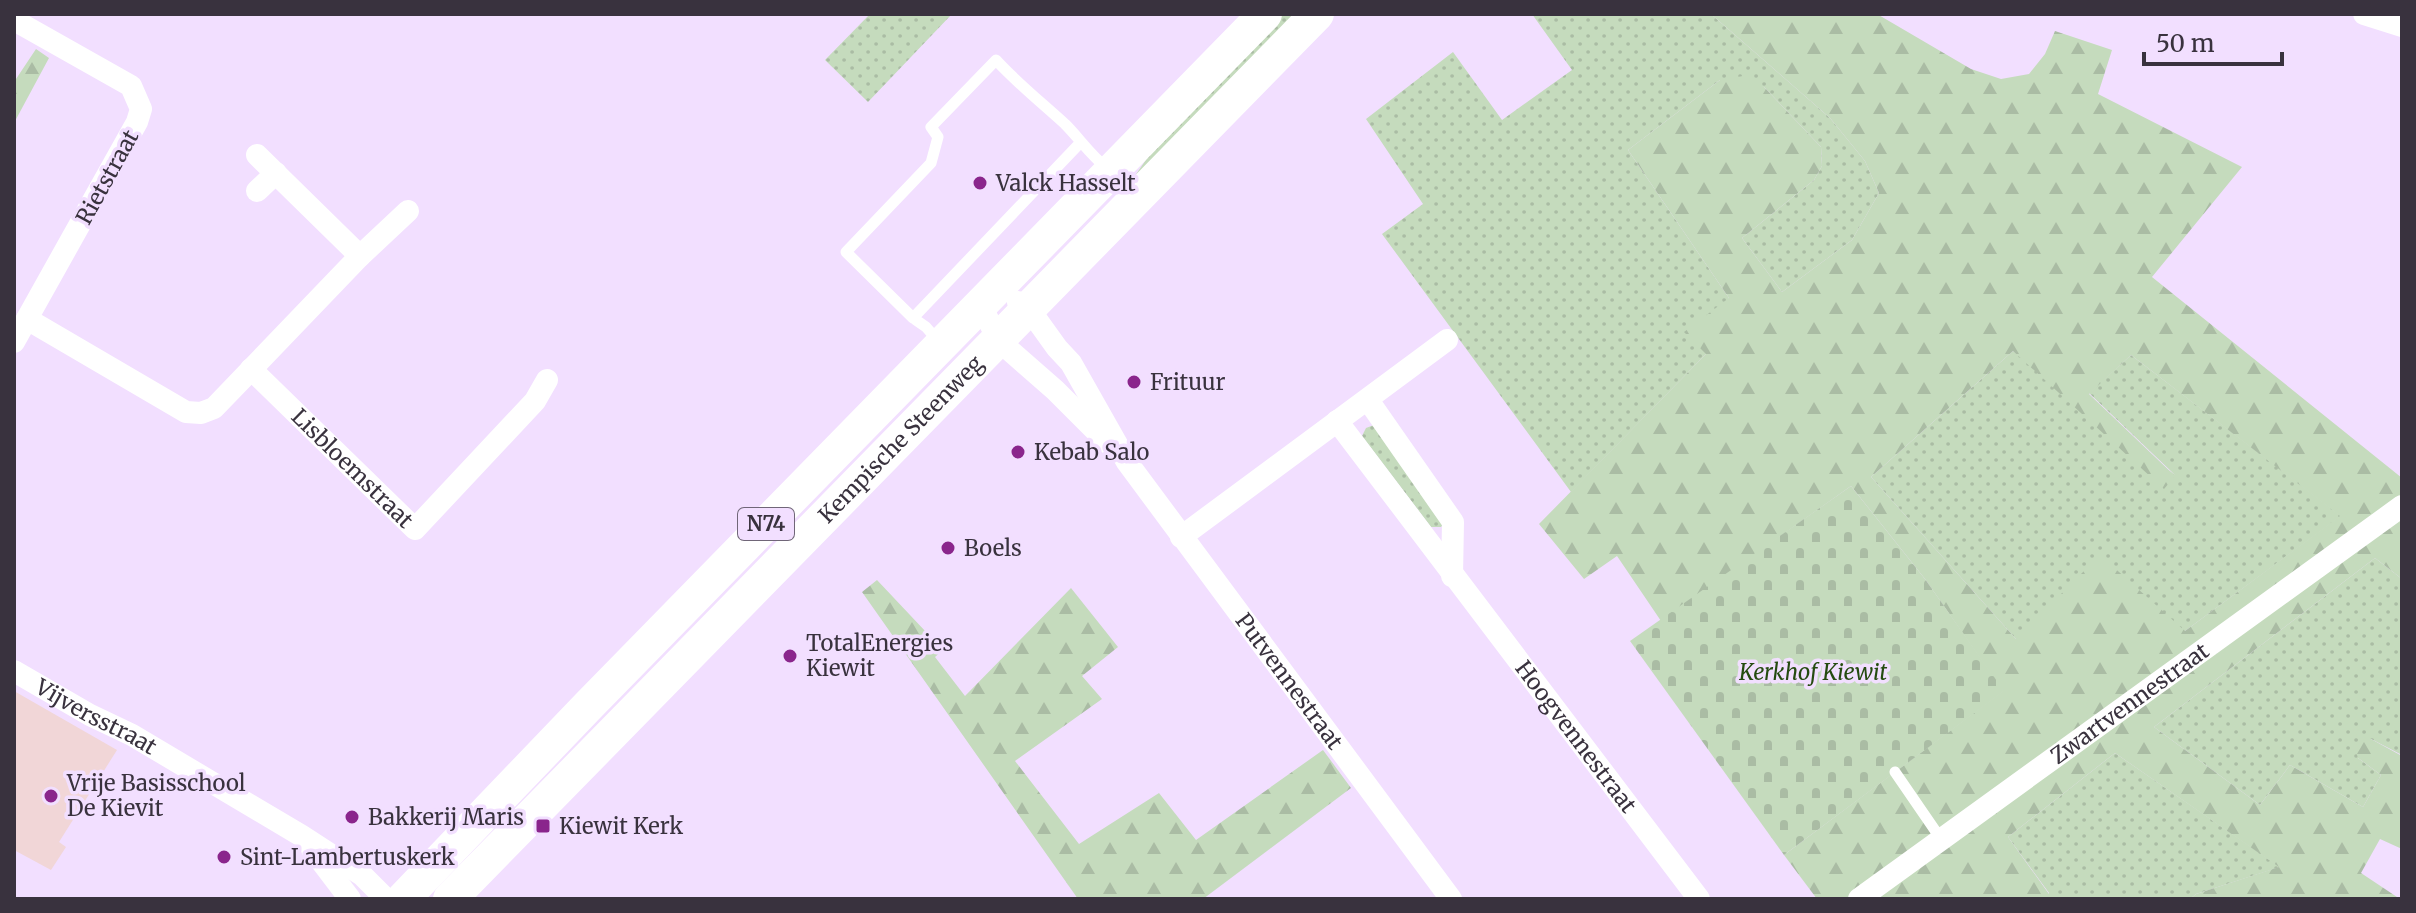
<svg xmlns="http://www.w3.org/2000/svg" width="2416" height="913" viewBox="0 0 2416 913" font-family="Merriweather,serif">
<defs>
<pattern id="grass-dots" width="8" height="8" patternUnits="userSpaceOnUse" patternTransform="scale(2)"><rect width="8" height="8" fill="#c5dbbd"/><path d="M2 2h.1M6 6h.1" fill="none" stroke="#aabca4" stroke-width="1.8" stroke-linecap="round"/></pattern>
<pattern id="forest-firs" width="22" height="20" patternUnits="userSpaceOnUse" patternTransform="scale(2)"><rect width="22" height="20" fill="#c5dbbd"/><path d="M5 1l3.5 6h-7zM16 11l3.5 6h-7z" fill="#aabca4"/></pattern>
<pattern id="cemetery-stones" width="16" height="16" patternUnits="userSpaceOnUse" patternTransform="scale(2)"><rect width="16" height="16" fill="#c5dbbd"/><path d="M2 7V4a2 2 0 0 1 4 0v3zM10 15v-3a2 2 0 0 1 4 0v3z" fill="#aabca4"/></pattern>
</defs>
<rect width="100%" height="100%" fill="#f2dfff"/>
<!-- education -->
<path fill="#f1d6d7" d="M14 691 117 750 59 842 66 847 51 870 14 850Z"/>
<!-- grass -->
<path fill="url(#grass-dots)" d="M870 14H952L868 102 825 60Z
M1279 14H1306L1128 186 1154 148Z
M1532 14H1711L1830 118 1865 161 1879 193 1852 240 1782 292 1742 238 1814 180 1822 166 1821 147 1764 87 1720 80 1628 150 1729 298 1706 354 1571 492 1382 234 1423 204 1366 119 1453 52 1502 120 1572 70Z
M2013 351 2175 475 2089 393 2131 355 2341 516 2185 631 2016 639 1871 477Z
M1374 425 1445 522 1441 527H1431L1362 436 1366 428Z
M2375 558 2402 579V755L2371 739 2358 758 2381 775 2363 807 2290 765 2260 805 2154 727Z
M2115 753 2280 867 2196 894 2190 899H2049V893L2008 837Z"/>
<!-- forest -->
<path fill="url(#forest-firs)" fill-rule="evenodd" d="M1711 14H1877L1971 69 2001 79 2029 74 2045 54 2055 31 2112 50 2098 94 2242 167 2152 277 2402 478V579L2375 558 2154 727 2260 805 2290 765 2363 807 2381 775 2358 758 2355 748 2358 742 2371 739 2402 756V849L2380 839 2361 873 2400 899H2190L2196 894 2279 867 2115 753 2008 837 2049 894V899H1817L1784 855 2003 691 1925 579 1851 486 1661 621 1617 556 1584 579 1539 524 1706 354 1684 332 1729 298 1628 150 1720 80 1743 76 1764 87 1821 147 1822 166 1814 180 1742 238 1782 292 1852 240 1879 193 1865 161 1830 118ZM2013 351 2164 489 2175 476 2089 394 2131 355 2340 516 2185 631 2100 555 2016 639 1871 477Z
M36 49 49 58 14 123V82Z
M877 580 943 650 935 657 965 696 1071 588 1118 647 1082 676 1102 699 1015 761 1079 844 1159 793 1196 840 1323 750 1351 788 1203 899H1078L862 592Z"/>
<!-- cemetery -->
<path fill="url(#cemetery-stones)" d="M1851 486 1925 579 2004 691 1784 855 1630 641Z"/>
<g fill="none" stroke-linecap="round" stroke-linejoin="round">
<!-- service -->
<path stroke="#fff" stroke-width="11" d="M1081 142 913 318 846 252 931 163 938 137 931 127 996 60C1017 83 1042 103 1065 124 1080 139 1091 156 1108 169
M913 318 926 327 939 342
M1895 772 1941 839"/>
<!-- minor -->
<g stroke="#fff" stroke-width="22">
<path d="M2364 14 2402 26"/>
<path d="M14 20 131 86 141 109 137 122 14 342"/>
<path d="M257 155 360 256"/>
<path d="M257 191 276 173"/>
<path id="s1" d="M1018 302 1029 309 1057 348 1071 363 1127 462 1451 899"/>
<path d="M981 305 998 340 1055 390 1108 443"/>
<path d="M27 319 186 412 201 413 214 408 360 256 408 211"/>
<path id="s2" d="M251 369 415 529 535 401 547 380"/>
<path d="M1368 400 1453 522 1452 576"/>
<path id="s3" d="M1337 421 1699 899"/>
<path d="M1181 537 1447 340"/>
<path id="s4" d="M14 671 90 715 132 735 302 836 362 875 386 899"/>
<path d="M312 849 350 899"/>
<path id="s5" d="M1859 899 2402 506"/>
</g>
<!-- primary -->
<g stroke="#fff" stroke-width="34">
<path d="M403 899 588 706 1265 14"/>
<path id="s6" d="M450 899 1317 14"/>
</g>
</g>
<!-- markers -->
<g fill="#8a258c" stroke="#f2dfff" stroke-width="3">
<circle cx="980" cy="183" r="8"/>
<circle cx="1134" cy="382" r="8"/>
<circle cx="1018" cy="452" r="8"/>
<circle cx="948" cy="548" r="8"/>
<circle cx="790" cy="656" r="8"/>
<circle cx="51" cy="796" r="8"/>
<circle cx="352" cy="817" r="8"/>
<rect x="535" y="818" width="16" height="16" rx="4"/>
<circle cx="224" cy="857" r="8"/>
</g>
<g text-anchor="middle" stroke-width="7" stroke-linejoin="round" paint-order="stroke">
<!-- shield labels -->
<rect fill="#f2dfff" stroke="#706678" stroke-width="2" x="738" y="508" width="56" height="32" rx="6"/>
<g font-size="20" font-weight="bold" fill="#39323e">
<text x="766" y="531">N74</text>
</g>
<!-- street labels -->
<g font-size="22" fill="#39323e" stroke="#f2dfff">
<text transform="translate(107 177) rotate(-61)" y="8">Rietstraat</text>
<text dy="8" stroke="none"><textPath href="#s6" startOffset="644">Kempische Steenweg</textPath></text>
<text dy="8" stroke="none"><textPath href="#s2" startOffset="142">Lisbloemstraat</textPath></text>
<text dy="8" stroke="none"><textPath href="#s1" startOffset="468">Putvennestraat</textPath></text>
<text dy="8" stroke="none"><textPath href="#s5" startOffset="334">Zwartvennestraat</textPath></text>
<text dy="8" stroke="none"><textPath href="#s4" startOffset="94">Vijversstraat</textPath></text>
<text dy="8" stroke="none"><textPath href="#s3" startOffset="396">Hoogvennestraat</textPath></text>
</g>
<!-- poi labels -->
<g font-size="22" fill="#39323e" stroke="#f2dfff" text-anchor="start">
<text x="996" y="191">Valck Hasselt</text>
<text x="1150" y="390">Frituur</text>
<text x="1034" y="460">Kebab Salo</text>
<text x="964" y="556">Boels</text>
<text x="806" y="651">TotalEnergies<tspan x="806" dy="25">Kiewit</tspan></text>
<text x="67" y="791">Vrije Basisschool<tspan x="67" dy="25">De Kievit</tspan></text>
<text x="368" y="825">Bakkerij Maris</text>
<text x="559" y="834">Kiewit Kerk</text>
<text x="240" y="865">Sint-Lambertuskerk</text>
</g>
<!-- park labels -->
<g font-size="22" font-style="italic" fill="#254b10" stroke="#f2dfff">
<text x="1813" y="680">Kerkhof Kiewit</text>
</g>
</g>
<!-- border -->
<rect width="2416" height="913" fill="none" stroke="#39323e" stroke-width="32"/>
<!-- scale -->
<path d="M2144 52v12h138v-12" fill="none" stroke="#39323e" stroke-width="4"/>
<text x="2156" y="52" font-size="24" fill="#39323e" stroke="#f2dfff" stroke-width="6" paint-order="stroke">50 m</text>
</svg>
